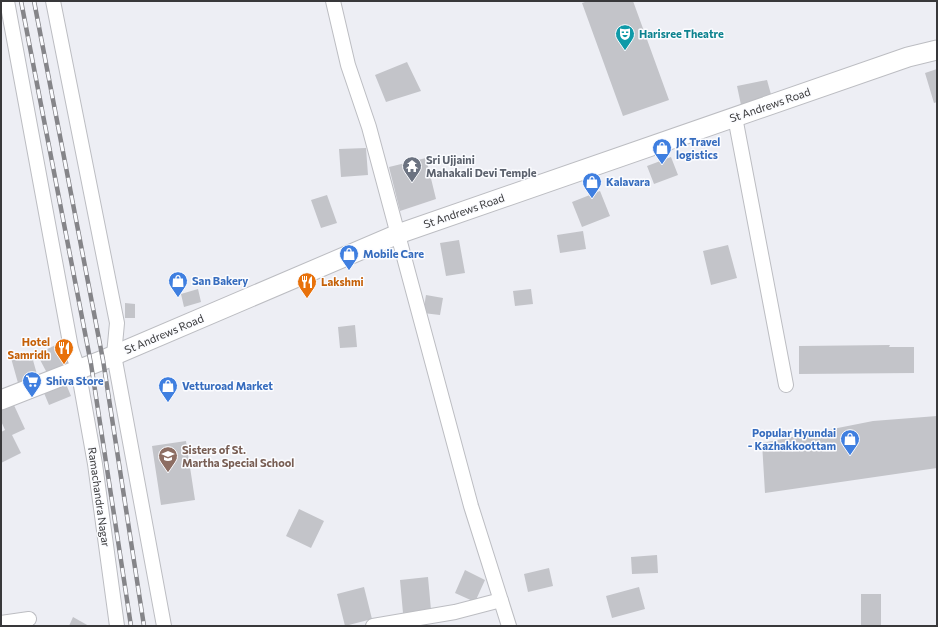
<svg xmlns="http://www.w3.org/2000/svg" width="938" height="627" viewBox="0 0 938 627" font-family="Commissioner,sans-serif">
<rect width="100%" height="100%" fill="#edeef4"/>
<!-- building -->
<path fill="#c3c4c9" d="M588 1H633L669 100 623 116 582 3Z
M407 62 421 91 386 102 375 75Z
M937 69V102L934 103 925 73Z
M767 80 772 98 741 105 737 86Z
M366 148 368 175 341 177 339 149Z
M671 157 678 175 654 184 647 166Z
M426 158 436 199 400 211 389 167Z
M600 191 610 216 582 227 572 202Z
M327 195 337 223 321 228 311 200Z
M583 231 586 249 560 253 557 235Z
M459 240 465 273 446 276 440 243Z
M728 245 737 278 711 285 703 251Z
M198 289 201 302 184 307 181 294Z
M531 289 533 304 515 306 513 291Z
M426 295 443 298 440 315 423 313Z
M125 303 135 304V318H125Z
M355 325 357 347 340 348 338 327Z
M66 340 75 360 47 373 37 354Z
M890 345 889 347H914V373L799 374V346Z
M31 353 38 378 18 383 11 358Z
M66 384 71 396 49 405 44 393Z
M13 403 25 429 12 435 21 453 1 463V432L5 430 1 421V409Z
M937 416V468L765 493 762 443 873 421Z
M186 441 195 500 161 505 152 446Z
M299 509 324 521 311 548 286 536Z
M657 555 658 573 632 574 631 557Z
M549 568 553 586 528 592 524 574Z
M465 570 485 580 475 602 455 593Z
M428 577 431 610 403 613 400 580Z
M364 587 372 619 345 626 337 594Z
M639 587 645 609 612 618 606 596Z
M861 594H881V626H861Z
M73 617 89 626H69Z"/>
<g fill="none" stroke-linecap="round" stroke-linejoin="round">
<!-- minor casing -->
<g stroke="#bcbdc2" stroke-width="16">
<path id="minor" d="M7 1 71 348 78 369 95 464 117 626
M53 1 117 323 114 355 164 626
M333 1 348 65 369 127 471 506 509 626
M735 117 786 385
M1 623 29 619
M373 626 455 612 501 600"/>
</g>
<!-- secondary casing -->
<g stroke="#bcbdc2" stroke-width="21">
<path id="secondary" d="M1 400 103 360 398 234 908 57 937 50"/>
</g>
<!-- minor -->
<use href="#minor" stroke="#fff" stroke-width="14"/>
<!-- secondary -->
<use href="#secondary" stroke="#fff" stroke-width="19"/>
<!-- rail casing -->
<g stroke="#858589" stroke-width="4.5">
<path id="rail" d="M21 1 91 364 131 626
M34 1 103 360 144 626"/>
</g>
<!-- rail -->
<use href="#rail" stroke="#fbfcff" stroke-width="3" stroke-dasharray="9" stroke-linecap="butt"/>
</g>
<!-- icons -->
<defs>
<g id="theatre-pin" transform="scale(1)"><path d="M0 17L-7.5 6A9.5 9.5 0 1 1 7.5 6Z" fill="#0f9aa8" stroke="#fbfcff"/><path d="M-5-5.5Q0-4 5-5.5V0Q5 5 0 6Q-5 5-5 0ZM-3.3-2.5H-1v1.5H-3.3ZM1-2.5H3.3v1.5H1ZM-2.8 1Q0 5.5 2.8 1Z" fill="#fff"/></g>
<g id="shop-pin" transform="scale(1)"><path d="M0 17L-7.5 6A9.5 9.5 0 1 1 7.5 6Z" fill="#3f7fe0" stroke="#fbfcff"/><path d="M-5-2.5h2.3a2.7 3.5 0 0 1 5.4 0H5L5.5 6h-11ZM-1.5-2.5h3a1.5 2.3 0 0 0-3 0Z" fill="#fff"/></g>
<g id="temple-pin" transform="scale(1)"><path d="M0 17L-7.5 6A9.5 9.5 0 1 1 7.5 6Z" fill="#6b7280" stroke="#fbfcff"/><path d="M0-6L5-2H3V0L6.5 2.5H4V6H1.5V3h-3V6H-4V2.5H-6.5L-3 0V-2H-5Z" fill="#fff"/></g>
<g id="restaurant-pin" transform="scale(1)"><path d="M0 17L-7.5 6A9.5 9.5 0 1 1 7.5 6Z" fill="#e8710a" stroke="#fbfcff"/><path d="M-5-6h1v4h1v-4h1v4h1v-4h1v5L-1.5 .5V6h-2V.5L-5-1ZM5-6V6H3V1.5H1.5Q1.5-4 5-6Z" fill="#fff"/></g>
<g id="supermarket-pin" transform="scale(1)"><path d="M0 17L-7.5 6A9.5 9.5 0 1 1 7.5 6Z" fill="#3f7fe0" stroke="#fbfcff"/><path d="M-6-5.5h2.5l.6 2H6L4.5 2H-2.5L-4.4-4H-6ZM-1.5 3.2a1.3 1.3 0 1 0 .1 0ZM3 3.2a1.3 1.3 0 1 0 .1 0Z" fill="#fff"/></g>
<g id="school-pin" transform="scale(1)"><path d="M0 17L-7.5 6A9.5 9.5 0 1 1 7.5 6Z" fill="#8d6e63" stroke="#fbfcff"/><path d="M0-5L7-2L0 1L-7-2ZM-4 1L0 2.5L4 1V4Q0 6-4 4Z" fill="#fff"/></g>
</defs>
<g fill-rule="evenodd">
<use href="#theatre-pin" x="625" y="34"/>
<use href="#shop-pin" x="662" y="148"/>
<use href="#temple-pin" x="412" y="166"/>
<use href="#shop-pin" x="592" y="182"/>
<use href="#shop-pin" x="349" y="254"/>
<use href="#shop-pin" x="178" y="281"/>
<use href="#restaurant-pin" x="307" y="282"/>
<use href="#restaurant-pin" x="64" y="348"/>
<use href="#supermarket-pin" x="32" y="381"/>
<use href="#shop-pin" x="168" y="386"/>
<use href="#shop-pin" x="850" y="439"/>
<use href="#school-pin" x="168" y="456"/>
</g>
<g text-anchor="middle" stroke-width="3" stroke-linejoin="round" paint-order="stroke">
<!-- culture labels -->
<g font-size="11" font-weight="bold" fill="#0d838f" stroke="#fbfcff" text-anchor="start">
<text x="639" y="38">Harisree Theatre</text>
</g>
<!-- street labels -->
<g font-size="11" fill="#38383a" stroke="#fbfcff">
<text transform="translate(770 105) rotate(-19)" y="4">St Andrews Road</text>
<text transform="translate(464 211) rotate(-19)" y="4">St Andrews Road</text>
<text transform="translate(164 334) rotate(-23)" y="4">St Andrews Road</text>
<text transform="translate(99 497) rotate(82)" y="4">Ramachandra Nagar</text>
</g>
<!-- shop labels -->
<g font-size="11" font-weight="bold" fill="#366cbe" stroke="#fbfcff" text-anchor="start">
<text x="676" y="146">JK Travel<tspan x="676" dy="13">logistics</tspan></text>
<text x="606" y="186">Kalavara</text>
<text x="363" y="258">Mobile Care</text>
<text x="192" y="285">San Bakery</text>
<text x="46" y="385">Shiva Store</text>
<text x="182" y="390">Vetturoad Market</text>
<text x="836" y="437" text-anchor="end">Popular Hyundai<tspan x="836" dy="13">- Kazhakkoottam</tspan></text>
</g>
<!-- worship labels -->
<g font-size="11" font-weight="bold" fill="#5b616d" stroke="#fbfcff" text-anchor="start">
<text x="426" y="164">Sri Ujjaini<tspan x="426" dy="13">Mahakali Devi Temple</tspan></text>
</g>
<!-- food labels -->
<g font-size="11" font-weight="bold" fill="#c56008" stroke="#fbfcff" text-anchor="start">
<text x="321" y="286">Lakshmi</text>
<text x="50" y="346" text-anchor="end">Hotel<tspan x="50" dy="13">Samridh</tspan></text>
</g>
<!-- education labels -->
<g font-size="11" font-weight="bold" fill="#785e54" stroke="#fbfcff" text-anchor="start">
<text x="182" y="454">Sisters of St.<tspan x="182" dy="13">Martha Special School</tspan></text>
</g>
</g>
<!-- border -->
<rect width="938" height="627" fill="none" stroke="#38383a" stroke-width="4"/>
</svg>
